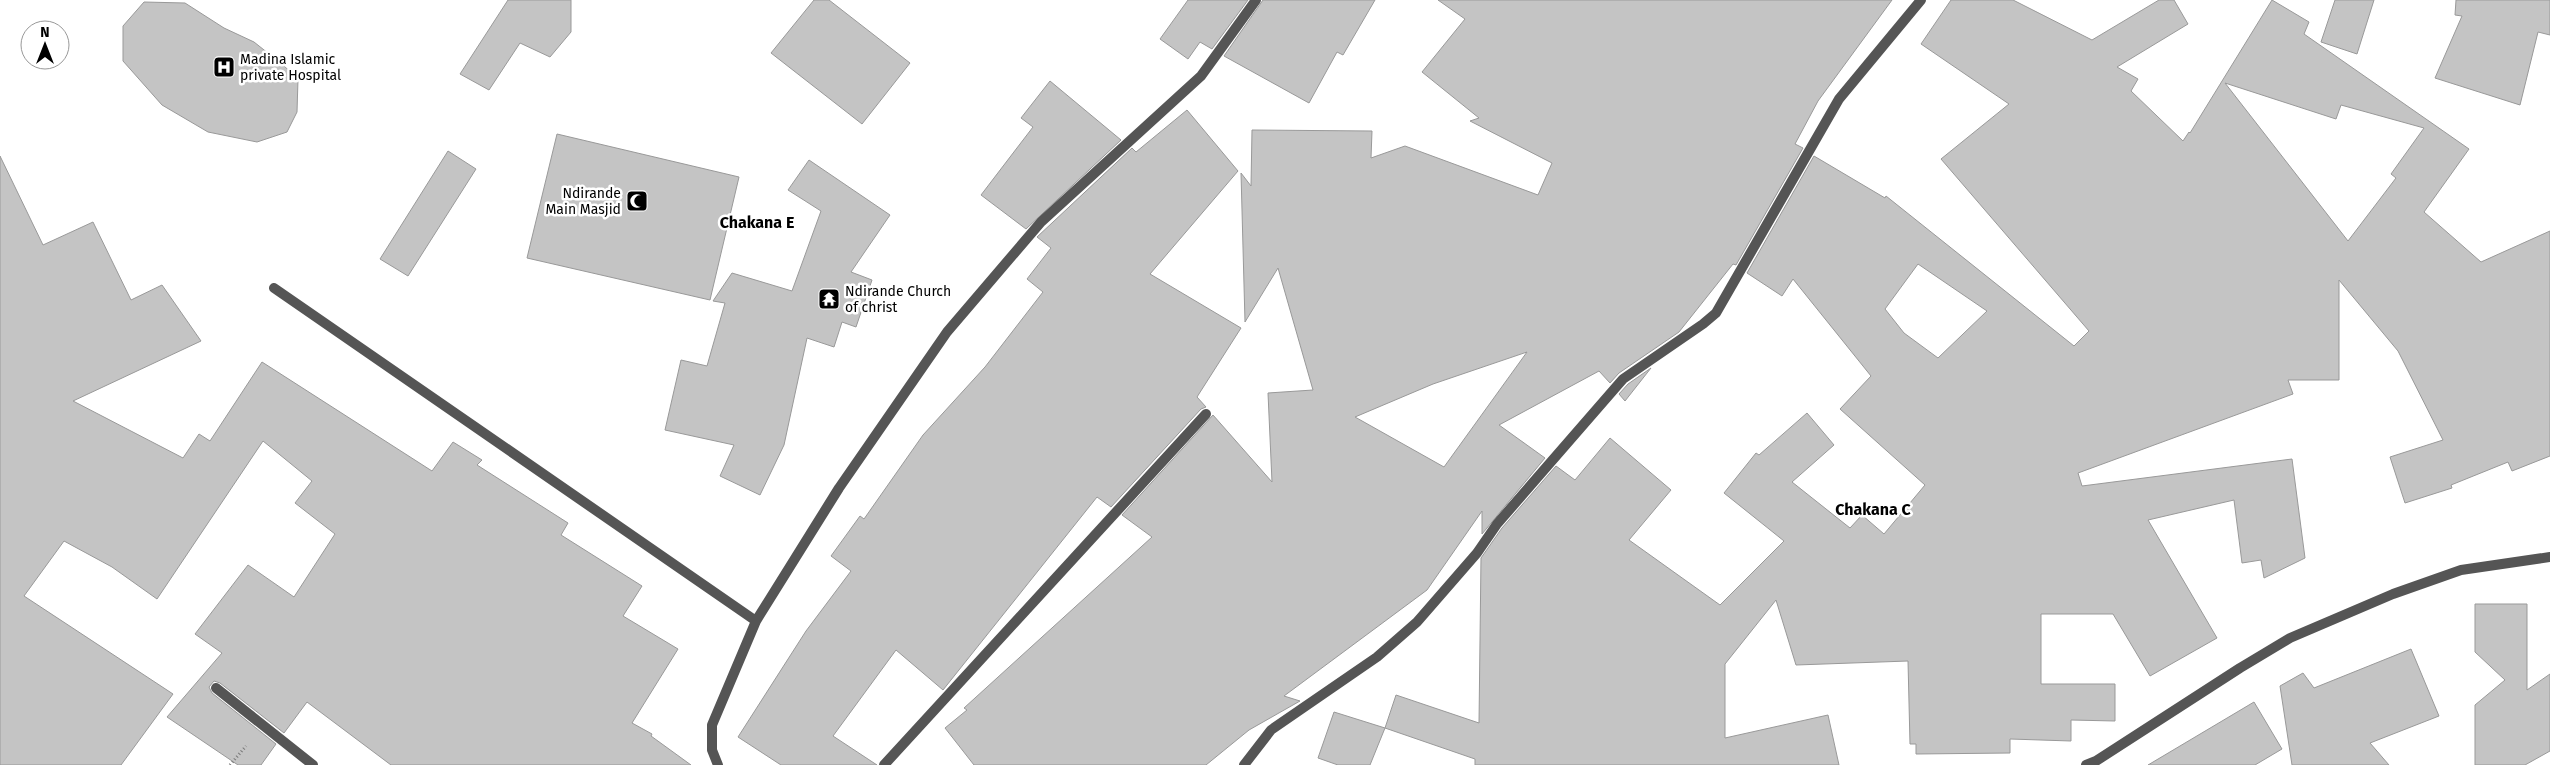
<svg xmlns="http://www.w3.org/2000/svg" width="2550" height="765" viewBox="0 0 2550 765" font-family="'Fira Sans',sans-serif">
<rect width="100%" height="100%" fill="#fff"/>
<!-- building -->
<path fill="#c4c4c4" stroke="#999" fill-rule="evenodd" d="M508 0H571V32L550 57 520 43 489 90 460 74Z
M814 0H829L910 63 862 124 771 53Z
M1188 0H1248L1212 49 1200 42 1188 59 1160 39Z
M1263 0H1375L1343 55 1337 52 1309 103 1224 56Z
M1438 0H1892L1818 101 1795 144 1803 148 1736 265 1733 264 1679 332 1619 373 1610 383 1599 371 1499 425 1545 458 1482 534V511L1427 590 1284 696 1300 701 1249 730 1206 765H974L945 728 967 710 964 708 1152 537 1122 515 1213 415 1272 482 1268 393 1313 390 1278 268 1245 322 1241 173 1251 186 1252 130 1372 131 1371 158 1405 146 1538 195 1552 163 1470 121 1479 118 1422 72 1465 19ZM1527 352 1444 467 1355 417 1433 384Z
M1951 0H2013L2092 40 2159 0H2174L2188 24 2117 67 2138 79 2131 91 2183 141 2189 132 2190 133 2272 0 2309 22 2304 34 2469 149 2424 212 2481 262 2550 231V456L2512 471 2508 462 2451 485 2452 488 2405 503 2390 457 2443 440 2398 351 2339 280V380H2288L2293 394 2078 473 2082 486 2292 459 2305 558 2264 578 2261 560 2242 563 2234 500 2148 520 2217 638 2150 676 2113 614H2041V684H2115V721L2071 720V741L2010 739V753L1916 754V744H1910L1908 661 1796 665 1776 600 1725 664V738L1828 715 1839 765H1475V759L1385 728 1396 695 1479 723 1481 558 1502 528 1556 466 1575 480 1610 438 1671 490 1629 540 1720 605 1784 541 1724 493 1756 453 1759 455 1807 413 1834 445 1792 482 1850 528 1862 515 1884 534 1925 485 1840 409 1871 376 1793 279 1782 296 1747 273 1814 156 1885 198 1886 196 2074 346 2089 331 1941 159 2009 104 1921 44ZM2225 83 2336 119 2341 105 2424 128 2391 174 2396 178 2348 241ZM1918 264 1987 311 1938 358 1904 333 1885 309Z
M2335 0H2374L2357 54 2321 42Z
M2456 0H2550V35L2538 32 2520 105 2435 78 2462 16 2455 15Z
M144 2 185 3 224 28 254 42 283 65 298 79 297 112 287 132 257 142 208 132 162 105 123 61V26Z
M1050 81 1121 140 1026 229 981 195 1033 127 1021 118Z
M1187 110 1238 171 1150 274 1241 328 1197 397 1206 407 1201 409 1111 507 1097 497 943 690 896 650 833 736 877 765H781L738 737 806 631 851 571 831 556 860 516 864 519 923 435 985 367 1043 292 1027 279 1051 248 1037 237 1132 148 1136 152Z
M557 134 739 177 710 300 527 258Z
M448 151 476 169 408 276 380 259Z
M0 156 43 245 93 222 131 300 162 285 201 341 73 401 183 458 199 434 210 441 262 362 432 471 453 442 482 460 477 465 568 523 561 535 642 586 623 616 678 649 632 723 652 734 651 736 691 765H391L307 702 284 733 220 683 214 681 209 687 212 693 276 744 261 765H238L167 717 222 653 195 634 248 565 294 597 335 534 295 503 312 481 263 441 157 599 112 567 64 541 24 596 173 694 121 765H0Z
M809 160 890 215 851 272 872 280 856 327 842 322 834 347 807 338 784 445 760 495 720 476 734 445 665 430 681 360 707 366 725 303 713 301 732 273 792 291 821 211 788 190Z
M1651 368 1625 401 1619 394 1628 384Z
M2475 604H2527V690L2550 674V751L2525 765H2475V705L2505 680 2475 652Z
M2411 649 2439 716 2370 743 2389 765H2292L2280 686 2303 673 2314 688Z
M2254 702 2282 749 2255 765H2148Z
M1334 712 1385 728 1370 765H1338L1318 758Z"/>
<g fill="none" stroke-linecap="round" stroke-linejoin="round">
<!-- path -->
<path stroke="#777" stroke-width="3" stroke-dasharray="1 2.5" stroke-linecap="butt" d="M230 765 246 746"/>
<!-- street -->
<path stroke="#555" stroke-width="10" d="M274 288 756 621
M216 688 313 765
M718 765 712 750V725L756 621 839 488 947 332 1041 222 1201 76 1256 0
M884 765 1206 414
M1244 765 1271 730 1377 657 1417 622 1477 553 1497 524 1623 379 1703 324 1716 313 1839 99 1921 0
M2086 765 2096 761 2240 668 2290 638 2393 594 2461 570 2550 557"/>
</g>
<!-- icons -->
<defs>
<g id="hospital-square" transform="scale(1.125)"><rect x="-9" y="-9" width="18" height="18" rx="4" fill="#000" stroke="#fff"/><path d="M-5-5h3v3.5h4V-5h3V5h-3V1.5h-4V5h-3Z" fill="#fff"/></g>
<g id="mosque-square" transform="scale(1.125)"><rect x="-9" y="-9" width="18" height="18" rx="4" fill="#000" stroke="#fff"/><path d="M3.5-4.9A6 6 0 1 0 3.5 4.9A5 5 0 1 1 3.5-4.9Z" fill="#fff"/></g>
<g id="temple-square" transform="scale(1.125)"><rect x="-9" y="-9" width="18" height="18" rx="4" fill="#000" stroke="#fff"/><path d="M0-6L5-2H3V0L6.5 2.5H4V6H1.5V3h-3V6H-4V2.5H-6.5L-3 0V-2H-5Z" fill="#fff"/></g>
</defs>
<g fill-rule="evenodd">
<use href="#hospital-square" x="224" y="67"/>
<use href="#mosque-square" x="637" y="201"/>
<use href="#temple-square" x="829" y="299"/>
</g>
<g text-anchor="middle" stroke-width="5" stroke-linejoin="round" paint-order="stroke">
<!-- poi labels -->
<g font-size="14" fill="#000" stroke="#fff" text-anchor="start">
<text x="240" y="64">Madina Islamic<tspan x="240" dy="16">private Hospital</tspan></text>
<text x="621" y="198" text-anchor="end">Ndirande<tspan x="621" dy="16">Main Masjid</tspan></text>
<text x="845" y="296">Ndirande Church<tspan x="845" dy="16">of christ</tspan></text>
</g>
<!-- quarter labels -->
<g font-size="16" font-weight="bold" fill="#000" stroke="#fff">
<text x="757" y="228">Chakana E</text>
<text x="1873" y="515">Chakana C</text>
</g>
</g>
<!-- north arrow -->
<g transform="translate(45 45)"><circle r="24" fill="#ffffff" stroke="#999999"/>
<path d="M0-4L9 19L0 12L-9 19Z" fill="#000000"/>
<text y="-8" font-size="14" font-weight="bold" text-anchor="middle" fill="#000000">N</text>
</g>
</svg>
